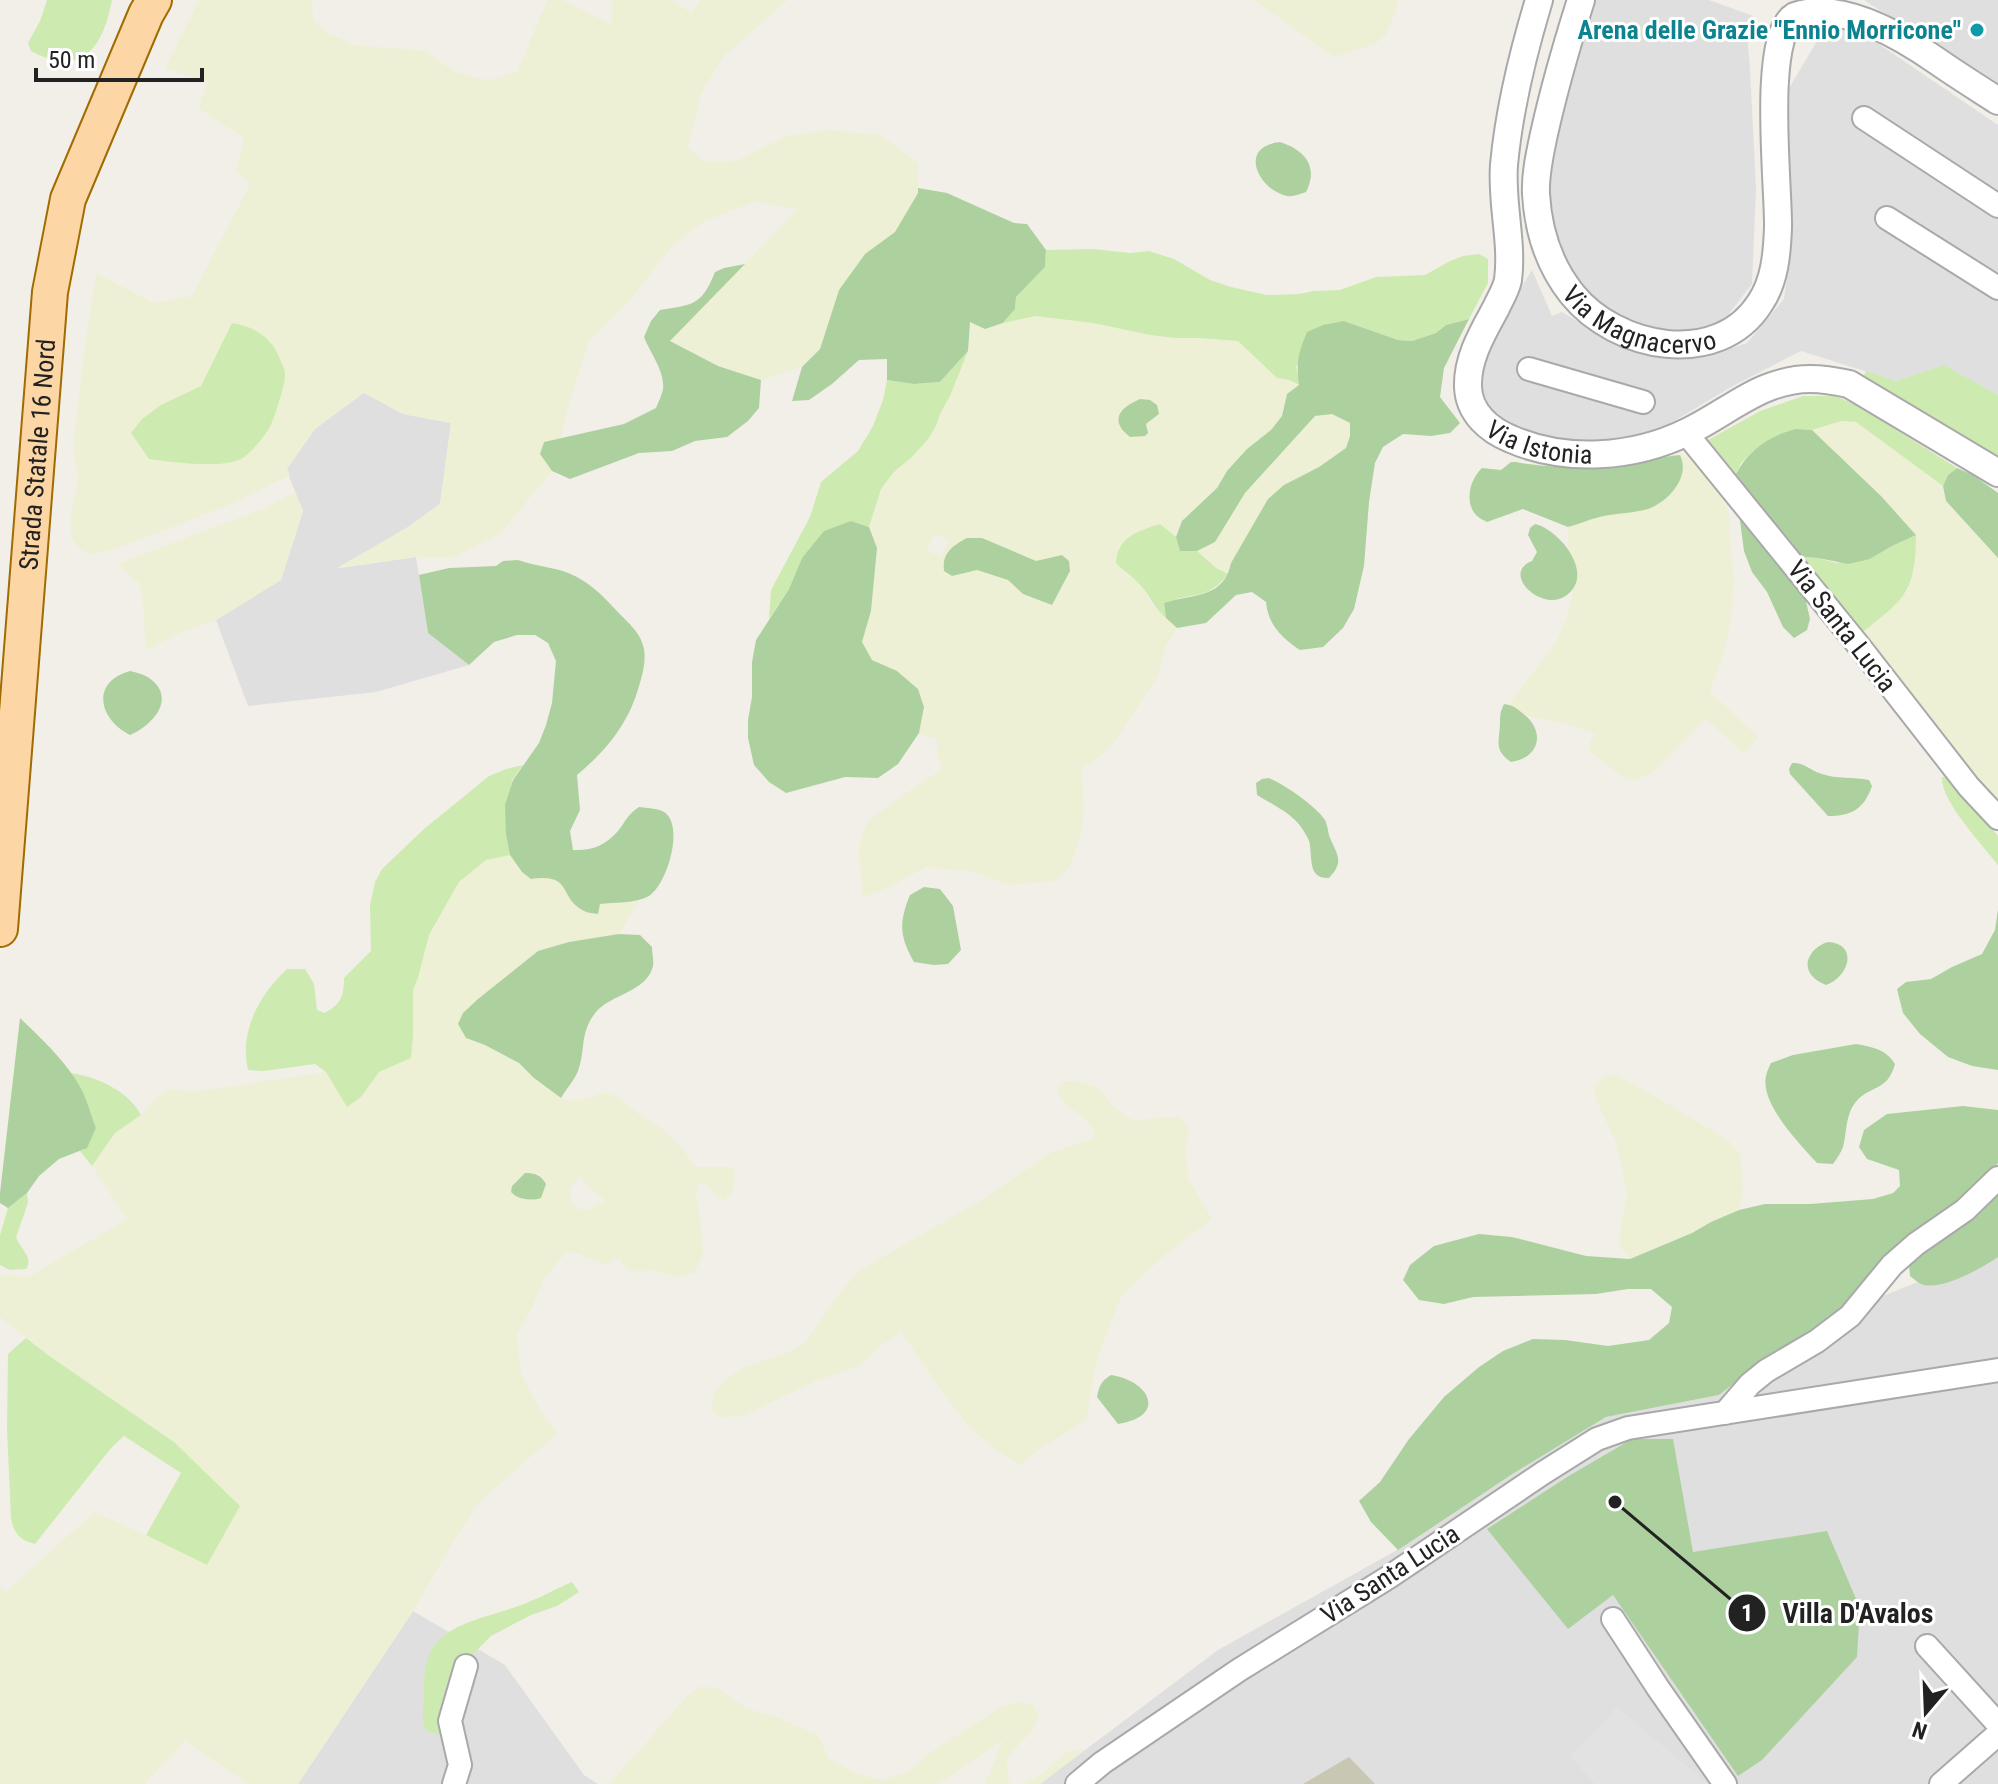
<svg xmlns="http://www.w3.org/2000/svg" width="1998" height="1784" viewBox="0 0 1998 1784" font-family="'Roboto Condensed',sans-serif">
<rect width="100%" height="100%" fill="#f2efe9"/>
<!-- residential -->
<path fill="#e0dfdf" d="M1585 0H1709L1753 16 1747 33 1750 69 1756 188 1752 284 1728 315 1707 332 1673 337 1626 323 1579 293 1540 202Z
M1864 0H1998V87Z
M1835 29 1857 31 1867 36 1998 125V395L1944 366 1896 381 1801 351 1731 387 1654 433 1588 445H1561L1487 416 1479 385 1487 351 1503 317 1532 270 1552 316 1562 312 1598 333 1645 350 1705 357 1747 343 1784 299 1787 277 1785 208 1788 90 1817 41 1827 30Z
M364 392 403 414 451 423 440 504 408 527 340 568 416 557 428 633 469 665 376 692 248 706 216 620 281 580 303 511 286 469 315 429Z
M1998 1250V1784H1040L1218 1650 1397 1550 1511 1475 1606 1417 1719 1395 1795 1331Z
M413 1611 505 1665 584 1775 598 1784H298Z"/>
<!-- construction -->
<path fill="#c7c7b4" d="M1349 1757 1375 1784H1303Z"/>
<!-- farmland -->
<path fill="#eef0d5" fill-rule="evenodd" d="M199 0H311L314 21 326 32 354 45 426 51 455 72 488 80 517 72 547 0H563L611 24 612 0H671L692 13 700 0H788L724 56 701 93 688 148 705 162 736 161 787 136 827 130 881 135 918 163V193L895 232 865 254 839 290 820 349 802 367 761 380 718 366 670 341 798 209 754 202 705 221 672 246 627 304 589 341 570 401 552 471 501 533 454 557H416L337 568 408 527 440 504 451 423 403 414 364 393 315 429 287 469 290 475 233 503 168 529 112 550 89 554 81 550 73 541 71 534V516L78 479 73 448 74 437 86 338 96 273 154 303 192 296 250 184 236 171 244 138 198 108 208 82 165 68Z
M1254 0H1397V8L1386 35 1375 44 1334 57Z
M1035 316 1093 323 1150 335 1175 338H1199L1238 341 1277 378 1289 380 1299 385 1287 394 1282 416 1271 430 1227 471 1217 488 1182 521 1176 537 1160 524 1123 572 1140 583 1152 605 1177 628 1166 646 1158 676 1128 722 1114 743 1091 764 1082 766 1084 814 1082 831 1071 865 1055 881 1008 885 971 871 926 867 885 889 863 897 859 854 861 838 867 823 884 808 942 769 937 755V740L919 733 924 707 897 671 872 660 862 642 871 611 877 548 869 527 881 489 894 472 912 457 929 438 936 427 941 412 950 396 968 351 970 321 985 328 1003 323ZM934 534 949 540 941 557 927 550Z
M1332 414 1350 423V436L1346 448 1319 467 1284 485 1254 524 1231 563 1228 574 1216 568 1197 551 1215 542 1245 493 1315 415Z
M1841 421 1856 422 1943 486 1946 502 1998 558V806L1858 636 1907 591 1915 570 1916 536 1881 496 1812 430Z
M1680 455 1690 457 1718 489 1730 515V541L1734 579 1731 619 1724 652 1710 691 1758 737 1744 754 1706 719 1652 773 1633 781 1621 776 1593 754 1589 748 1590 741 1596 735 1578 727 1528 716 1509 704 1556 642 1567 617 1577 574 1574 559 1568 548V527L1600 516 1651 508 1683 462Z
M295 492 303 511 281 580 216 620 182 632 146 650 142 594 139 583 117 564 265 508Z
M510 855 522 872 560 881 571 899 599 904 639 901 619 934 569 942 538 951 515 969 463 1013 466 1038 485 1045 519 1063 534 1078 561 1098 574 1101 590 1098 600 1093 613 1095 622 1100 640 1115 660 1127 681 1147 696 1167H731L734 1172 735 1180 732 1192 724 1200 716 1196 707 1185 699 1183 696 1192 701 1224 703 1255 694 1273 677 1277 650 1270 641 1272 629 1270 621 1264 620 1257 605 1265 574 1252 566 1253 545 1277 532 1308 517 1335 521 1373 539 1408 557 1434 479 1502 449 1549 413 1611 298 1784H248L184 1740 180 1747 144 1784H0V1587L7 1591 94 1512 166 1544 207 1565 174 1442 48 1355 0 1317V1275L28 1277 127 1219 92 1166 115 1133 141 1115 157 1097 171 1089 193 1092 326 1072 347 1106 361 1097 379 1072 411 1058 413 1037V990L418 978 429 935 459 882 486 860ZM579 1177 606 1202 597 1204 589 1210 580 1209 573 1204 570 1189Z
M1608 1075 1618 1076 1644 1090 1728 1140 1741 1155 1743 1189 1739 1210 1711 1222 1692 1233 1630 1259 1619 1246 1621 1223 1627 1196 1621 1163 1616 1143 1596 1099 1594 1089 1600 1079Z
M1064 1081H1078L1098 1087 1114 1107 1134 1121 1160 1117H1180L1189 1128 1186 1153 1188 1179 1212 1219 1167 1253 1121 1297 1099 1353 1094 1373 1087 1419 1037 1451 1021 1465 1000 1453 971 1429 945 1396 901 1332 878 1348 860 1366 816 1381 745 1415 719 1418 711 1411 714 1393 723 1382 743 1367 782 1355 805 1343 837 1296 860 1270 983 1199 1052 1152 1094 1138V1130L1083 1118 1065 1103 1057 1091 1059 1085Z
M702 1686 719 1689 746 1708 779 1718 818 1735 829 1759 858 1774 882 1780 908 1772 931 1752 1001 1707 1017 1702 1033 1704 1039 1717 1030 1734 1020 1743 1007 1759 1009 1782 1014 1784H985L1003 1740 951 1776 935 1784H609L688 1695Z
M1086 1749 1040 1784H1022L1041 1775 1066 1752Z"/>
<!-- grass -->
<path fill="#cdebb0" d="M47 0H112C103 48 82 78 31 51L28 43 40 21Z
M1093 249 1130 253 1149 251 1174 259 1210 280 1231 287 1267 295 1299 294 1314 291 1340 290 1376 277 1425 275 1450 261 1463 256 1479 254 1488 259V283L1469 319 1446 325 1436 333 1412 341 1398 340 1344 321 1296 366 1300 385 1289 380 1277 378 1238 341 1199 338H1175L1150 335 1093 323 1035 316 1003 323 1015 309 1016 297 1045 267 1046 250Z
M232 323C253 326 271 337 279 357 281 362 285 369 285 374 286 383 274 419 270 427 264 437 251 453 241 459 222 469 171 462 149 459L131 433 142 419 161 405 201 386Z
M968 351 950 396 941 412 936 426 929 438 912 457 894 472 881 489 869 527 851 521 802 558 789 589 769 619 771 590 810 517 821 482 858 451 873 426 883 400 887 380 914 384 940 382Z
M1944 365 1998 395V464L1862 379 1866 371 1896 381Z
M1803 396H1836L1860 407 1957 468 1948 475 1943 486 1856 422 1841 421 1812 430 1796 429 1753 451 1741 463 1736 474 1708 440 1760 411Z
M1160 524 1176 537 1180 550 1197 551 1216 568 1228 574C1207 601 1192 592 1164 603L1166 618C1153 607 1151 597 1141 586 1134 577 1124 572 1116 563 1117 537 1138 531 1160 524Z
M1916 535C1916 596 1902 600 1858 636L1795 556 1818 558 1836 563 1870 559 1892 546Z
M523 765 512 780 506 835 510 855 486 860 459 882 429 935 418 978 413 990V1037L411 1058 379 1072 361 1097 347 1107 326 1072 315 1064 264 1071 248 1070C239 1032 259 995 287 969H305L314 984 317 1010 324 1013C341 1005 344 995 344 978L371 951 370 905 375 882 382 869 424 829 489 776 506 769Z
M1942 777H1946L1952 782 1998 836V865C1983 845 1941 802 1942 777Z
M70 1073C96 1076 129 1091 141 1115L115 1133 92 1166 80 1151 87 1147 96 1128C89 1108 83 1089 70 1073Z
M27 1193 28 1203 16 1237C20 1249 34 1257 26 1269L10 1270 0 1265V1235L8 1208Z
M26 1338 48 1355 174 1442 240 1506 207 1565 146 1535 181 1473 124 1436 111 1448 35 1544C20 1540 14 1534 11 1518L7 1429 8 1354Z
M572 1582 579 1592 557 1606 531 1615 491 1636 469 1658 442 1735 426 1731C421 1719 423 1708 424 1695 424 1680 424 1660 433 1647 451 1621 494 1616 521 1605 538 1599 555 1589 572 1582Z"/>
<!-- forest -->
<path fill="#add19e" d="M1280 142C1305 150 1319 167 1306 192 1299 194 1294 197 1287 196 1260 191 1236 147 1280 142Z
M918 188 947 193 1014 223 1027 224 1046 250 1045 267 1016 297 1015 309 1003 323 985 329 970 322 968 351 940 382 914 384 887 380V359L859 360 832 384 809 400 792 401 802 367 820 349 839 290 865 254 895 232 918 193Z
M745 264 670 341 718 366 761 380 759 408 748 421 727 437 695 441 672 451 639 453 570 479 552 471 540 454 544 442 624 424 656 408C658 403 662 395 663 389 665 371 650 353 644 337L651 321 660 310C693 305 702 305 715 272L724 268Z
M1469 319 1444 368 1440 397 1460 423 1450 433 1431 436 1403 434 1383 447 1375 463 1369 502 1364 566 1354 609 1343 628 1323 647 1300 650C1282 638 1268 625 1266 602L1252 592 1236 595 1206 623 1177 628 1166 618 1164 603C1185 595 1215 599 1227 575 1229 571 1230 567 1231 563L1268 499 1284 485 1319 467 1346 448 1350 436V423L1332 414 1315 416 1245 493 1215 542 1197 551H1180L1176 537 1182 521 1217 488 1227 471 1247 449 1271 430 1282 416 1287 394 1299 385C1296 363 1298 353 1307 332L1323 325 1344 321 1398 340 1412 341 1436 333 1446 325Z
M1140 399 1150 400 1157 405 1159 414 1146 424 1148 433 1145 436 1130 437C1109 421 1119 408 1140 399Z
M1796 429 1812 430 1881 496 1916 535 1892 546 1870 559 1848 564 1818 558 1795 556 1736 474C1748 450 1771 435 1796 429Z
M1680 455C1691 477 1668 502 1648 509 1634 513 1619 513 1604 516 1592 518 1580 524 1568 527L1523 509 1487 522C1483 520 1479 518 1476 515 1464 502 1470 479 1482 468L1501 470 1511 462H1516C1543 468 1596 468 1624 465 1643 463 1661 456 1680 455Z
M1957 468 1973 475 1998 493V558L1946 501 1943 486 1948 475Z
M1739 513 1805 597 1810 619 1807 630 1794 638 1783 627 1767 592 1752 572 1744 551Z
M851 521 869 527 877 548 871 611 862 642 872 660 897 671 918 689 924 707 919 733 898 764 878 778 845 777 786 793 769 782 754 765 748 738V720L752 697V662L756 640 789 589 802 558 824 531Z
M1535 524C1560 530 1595 574 1567 595 1542 614 1500 573 1532 561L1537 552 1528 535 1530 528Z
M967 538H982L1036 561 1062 555 1069 561 1070 571 1052 605 1023 594 1008 580 977 570 952 576 944 571C942 553 952 546 967 538Z
M518 560C537 567 559 567 577 577 592 585 604 597 615 609 626 621 641 632 644 649 646 661 643 674 639 686 629 723 606 751 577 775L580 810 570 831 573 850C591 851 605 846 618 831 626 821 627 815 639 807 646 808 658 808 664 812 685 825 667 885 649 896 635 904 615 902 600 904L598 914C593 913 588 913 584 911 557 897 574 873 531 879L522 872 510 855 506 835 505 805 513 780 539 743 546 725 552 703 556 661 548 643 535 635H517L494 642 469 665 428 633 419 575 449 568 496 566 503 561Z
M130 671C138 673 147 675 153 681 176 702 149 727 130 735 99 720 90 682 130 671Z
M1504 704C1512 705 1515 707 1521 712 1546 729 1541 758 1511 762 1494 750 1499 743 1500 724 1500 716 1500 712 1504 704Z
M1792 763C1804 762 1811 771 1822 774 1836 779 1854 777 1869 780L1872 786C1864 809 1852 816 1828 816L1790 774 1789 769Z
M1269 778C1285 785 1315 805 1325 820 1328 826 1328 833 1330 838 1338 856 1344 862 1329 878 1309 879 1312 861 1310 846 1310 842 1308 838 1306 835 1296 815 1275 806 1257 795L1256 783 1262 779Z
M924 887 940 889 953 906 961 950 948 964 934 965 914 962C899 936 899 922 910 895Z
M1998 909V1070L1972 1066 1948 1057 1920 1034 1903 1013 1897 989 1906 982 1931 979 1952 967 1982 954 1995 930Z
M619 934 640 935 652 947C652 953 654 961 653 966 647 992 611 994 596 1012 579 1033 586 1050 578 1071 574 1081 566 1089 561 1098L534 1078 519 1063 485 1045 466 1038 458 1024 463 1013 478 999 538 951 569 942Z
M1828 942C1859 944 1849 977 1826 985 1822 983 1817 981 1814 978 1799 964 1813 946 1828 942Z
M20 1018C40 1037 61 1057 76 1080 86 1095 90 1112 96 1128L87 1148 59 1159 39 1176 27 1193 8 1208 0 1203V1193Z
M1856 1044C1872 1047 1886 1049 1895 1064 1887 1093 1870 1084 1855 1103 1845 1116 1847 1133 1843 1147 1841 1153 1837 1158 1833 1164L1817 1163C1800 1144 1760 1104 1766 1076 1767 1071 1769 1067 1771 1063L1793 1055Z
M1963 1106 1998 1110V1163L1979 1188 1936 1217 1897 1246 1846 1310 1766 1358 1719 1395 1606 1417 1511 1475 1398 1550 1371 1522 1359 1501 1380 1482 1409 1439 1444 1397 1479 1367 1503 1351 1533 1339 1565 1340 1608 1346 1649 1340 1669 1323 1672 1307 1651 1289H1628L1596 1294 1473 1297 1444 1304 1419 1300 1403 1280 1410 1265 1434 1246 1479 1234 1512 1237 1586 1256 1630 1259 1692 1233 1711 1222 1739 1210 1765 1204H1810L1873 1199 1893 1193 1900 1186 1899 1170 1867 1159 1859 1147 1864 1130 1887 1114Z
M525 1173C535 1173 541 1175 546 1184L541 1198C532 1201 518 1200 511 1192L512 1186Z
M1998 1194V1257C1982 1268 1940 1292 1921 1284 1917 1282 1914 1279 1910 1276L1909 1264C1936 1237 1974 1225 1998 1194Z
M1111 1375C1151 1381 1167 1417 1118 1424L1097 1397C1099 1386 1101 1381 1111 1375Z
M1632 1439H1673L1693 1552 1827 1531 1860 1608 1857 1657 1762 1760 1738 1776 1613 1595 1568 1629 1487 1529 1567 1477Z"/>
<!-- parking -->
<path fill="#e2e2e2" d="M1617 1707 1708 1784H1595L1569 1756Z"/>
<g fill="none" stroke-linecap="round" stroke-linejoin="round">
<!-- minor casing -->
<g stroke="#a9a9a9" stroke-width="26">
<path id="minor" d="M1864 118 1998 206
M1887 218 1998 288
M1529 369 1643 402
M1686 433 1859 646 1969 787 1998 818
M1725 1413 1750 1384 1766 1371 1817 1341 1850 1316 1892 1265 1916 1244 1965 1210 1998 1178
M1613 1619 1658 1688 1725 1784
M1927 1646 1998 1724
M454 1784 460 1765 450 1721 466 1666
M1077 1784 1102 1763 1239 1670 1389 1577 1543 1473 1597 1439 1628 1428 1998 1370
M1941 1784 1998 1734"/>
</g>
<!-- tertiary casing -->
<g stroke="#a9a9a9" stroke-width="30">
<g id="tertiary">
<path id="s1" d="M1539 0C1523 53 1509 110 1504 165 1501 203 1513 242 1508 280 1506 290 1500 299 1496 308 1483 332 1467 358 1468 387 1469 413 1489 430 1511 439 1566 463 1634 458 1687 432 1715 419 1745 395 1772 386 1800 376 1821 378 1849 384L1998 473"/>
<path id="s2" d="M1581 0C1567 44 1554 89 1544 134 1540 153 1535 174 1536 194 1538 230 1549 265 1572 294 1616 349 1718 369 1760 303 1775 281 1777 253 1778 228 1779 188 1761 36 1795 16 1841 0 1901 36 1937 61 1957 75 1978 88 1998 101"/>
</g>
</g>
<!-- primary casing -->
<g stroke="#a06b00" stroke-width="38">
<g id="primary">
<path id="s3" d="M0 929 50 292 68 199 146 14 154 0"/>
</g>
</g>
<!-- minor -->
<use href="#minor" stroke="#fff" stroke-width="22"/>
<!-- tertiary -->
<use href="#tertiary" stroke="#fff" stroke-width="26"/>
<!-- primary -->
<use href="#primary" stroke="#fcd6a4" stroke-width="34"/>
</g>
<!-- markers -->
<circle fill="#0f9aa8" stroke="#fff" stroke-width="3" cx="1977" cy="30" r="8"/>
<g text-anchor="middle" stroke-width="6" stroke-linejoin="round" paint-order="stroke">
<!-- culture labels -->
<g font-size="26" font-weight="bold" fill="#0d838f" stroke="#fff" text-anchor="end">
<text x="1961" y="39">Arena delle Grazie "Ennio Morricone"</text>
</g>
<!-- street labels -->
<g font-size="26" fill="#222" stroke="#fff">
<text dy="9" stroke="none"><textPath href="#s2" startOffset="384">Via Magnacervo</textPath></text>
<text dy="9" stroke="none"><textPath href="#s1" startOffset="500">Via Istonia</textPath></text>
<text dy="9" stroke="none"><textPath href="#s3" startOffset="476">Strada Statale 16 Nord</textPath></text>
<text transform="translate(1842 626) rotate(52)" y="9">Via Santa Lucia</text>
<text transform="translate(1390 1574) rotate(-33)" y="9">Via Santa Lucia</text>
</g>
</g>
<!-- callouts -->
<path fill="none" stroke="#222" stroke-width="3" d="M1615 1502L1747 1613"/>
<g fill="#222" stroke="#fff" stroke-width="3">
<circle cx="1615" cy="1502" r="8"/>
<circle cx="1747" cy="1613" r="20"/>
</g>
<g font-size="24" text-anchor="middle" font-weight="bold" fill="#fff">
<text x="1747" y="1621">1</text>
</g>
<g font-size="28" text-anchor="middle" font-weight="bold" fill="#222" stroke="#fff" stroke-width="6" stroke-linejoin="round" paint-order="stroke">
<text x="1858" y="1623">Villa D'Avalos</text>
</g>
<!-- north arrow -->
<g transform="translate(1926 1712) rotate(199)" stroke="#ffffff" stroke-width="6" paint-order="stroke">
<path d="M0-6L14 30L0 20L-14 30Z" fill="#222222"/>
<text y="-12" font-size="22" font-weight="bold" text-anchor="middle" fill="#222222">N</text>
</g>
<!-- scale -->
<path d="M36 68v12h166v-12" fill="none" stroke="#222222" stroke-width="4"/>
<text x="48" y="68" font-size="24" fill="#222222" stroke="#ffffff" stroke-width="6" paint-order="stroke">50 m</text>
</svg>
